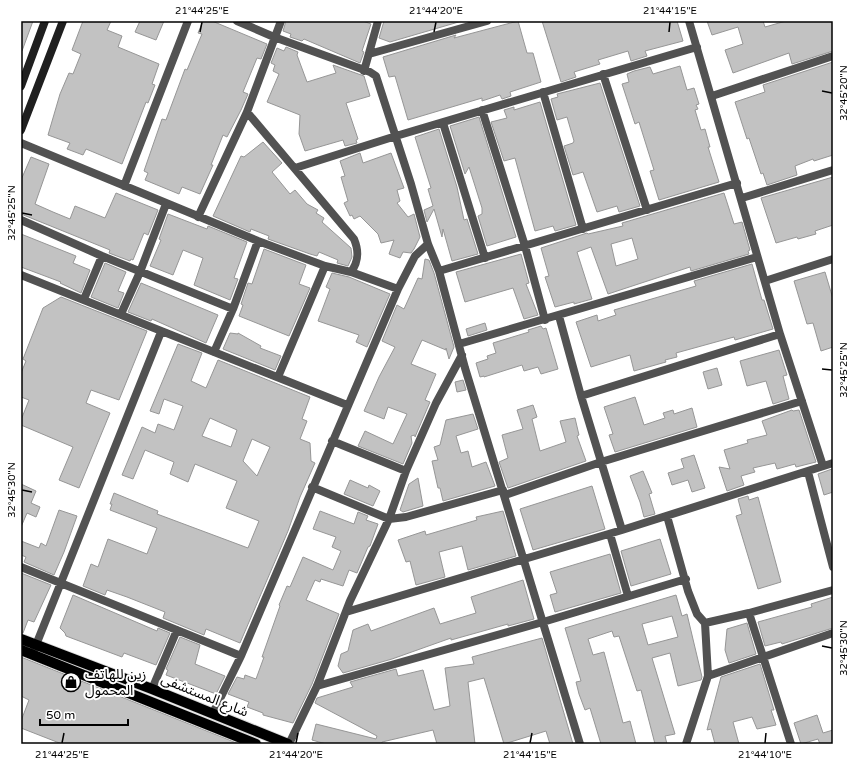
<svg xmlns="http://www.w3.org/2000/svg" width="854" height="765" viewBox="0 0 854 765" font-family="'Varela Round','Noto Sans Arabic',sans-serif">
<rect width="100%" height="100%" fill="#fff"/>
<!-- building -->
<path fill="#c2c2c2" stroke="#969696" fill-rule="evenodd" d="M21 21H33L22 51H21Z
M83 21H111L107 30 122 36 118 47 159 64 152 84 155 85 148 103 146 102 122 164 86 149 83 155 67 149 70 143 48 135 60 94 69 73 73 74 81 54 72 50Z
M140 21H164L156 40 135 32Z
M203 21H212L267 44 261 59 257 58 243 92 248 94 241 110 227 137 223 135 211 165H213L200 194 182 187 179 194 145 180 148 173 144 171 162 119 166 120 185 69 187 70 202 34 198 33Z
M286 21H363L371 24 362 51 364 52 360 63 304 39 302 41 290 37 291 34 283 31Z
M384 21H462L390 42 379 38Z
M518 21 527 53H533L541 82 510 92 511 96 502 99 500 95 482 101V98L408 120 395 76 389 77 383 57 456 35 454 38Z
M542 21H677L683 41 645 51 647 56 631 61 628 51 598 60 600 64 574 72 576 77 561 82Z
M707 21H763L765 27 786 21H833V51L792 64 789 53 733 73 725 50 743 44 738 27 712 35Z
M286 47 298 52 297 55 307 82 336 73 333 65 364 76 370 96 346 103 358 139 356 140 357 143 345 146 343 140 305 151 299 134 300 115 267 102 279 74 273 71 275 65 271 63 277 48 284 51Z
M833 62V155L814 161 813 159 795 166 797 175 767 185 763 173 761 174 749 138 747 139 735 102 765 92 763 85Z
M680 66 687 90 694 88 699 104 696 105 698 109 695 110 701 130 705 129 710 147H708L719 182 659 200 650 171 654 170 639 122 635 124 622 84 629 82 627 74 634 71 650 67 653 74Z
M600 83 640 206 619 212 617 206 597 212 583 172 573 175 564 146 573 143 574 141 567 117 557 120 551 99 558 97 557 94Z
M540 102 576 225 555 231 553 226 535 231 515 158 504 161 491 122 507 118 504 110 514 107V110Z
M479 117 516 237 487 246 478 216 482 214V208L469 167 465 174 450 126Z
M439 129 457 187 464 220 467 219 478 254 452 261 443 229 442 237 434 209 427 222 424 210 433 206 428 189 431 188 415 137Z
M263 142 282 163 272 172 290 194 295 190 307 204 318 210 316 213 324 218 322 222 351 248 352 257 348 266 337 263 338 260 319 252 317 256 310 254 268 239 269 236 251 229 250 232 213 216 241 156 244 157Z
M360 153 363 163 391 153 404 188 397 190 400 201 397 203 408 217 414 214 420 237 414 249 411 253 403 252 400 258 389 254 394 240 381 243 378 234 360 216 354 219 352 215 350 216 344 203 348 201 341 177 345 176 340 161Z
M31 157 49 164 35 204 53 212 70 219 75 206 105 218 116 193 158 210 148 235 144 233 133 260 131 259 130 261 109 253 110 250 21 214V180Z
M833 177V225L815 231 816 234 798 239 797 237 776 243 761 198Z
M724 193 734 224 742 222 750 250 748 251 749 254 691 271 690 267 608 294 591 247 577 252 592 299 574 304V302L555 307 545 277 549 276 541 248 587 233 588 234 623 226 622 223ZM632 238 638 259 616 266 611 244Z
M168 214 207 229 208 226 247 242 234 278 238 279 230 300 194 285 203 258 183 250 173 275 150 266 161 240 159 239Z
M21 234 76 256 73 263 90 270 81 293 60 283 61 282 21 267Z
M264 249 306 265 299 284 310 288 289 336 239 316 243 305 241 304 248 283 252 284Z
M521 254 529 283 526 284 538 315 524 319 513 288 465 302 456 272Z
M425 259 429 260 434 273 454 347 449 359 446 348V350L422 340 411 364 436 374 425 400 430 402 415 437V435L411 436 412 443 403 464 358 446 365 431 393 444 407 414 388 407 384 419 364 411 379 377 395 347 382 341 397 305 404 309 418 278 422 279Z
M105 263 126 272 118 291 124 293 118 308 91 297Z
M752 264 762 300H764L773 329 735 340 734 337 676 353 677 357 665 360 666 362 634 371 630 355 591 367 576 322 597 315 598 321 616 315 614 310 696 286 694 281Z
M825 272 833 299V347L821 351 813 323 807 324 794 281Z
M332 273 349 277 390 294 367 347 356 342 359 335 318 321 330 289 326 287Z
M141 283 218 315 206 343 152 319 151 321 128 312Z
M61 297 147 331 119 400 91 390 86 403 110 413 79 488 59 480 73 447 21 425V420L29 400 21 397V373L26 361 23 359 43 308Z
M485 323 487 330 468 336 466 329Z
M541 326 543 329 546 328 558 369 541 374 538 367 524 371 522 365 484 377V376L480 377 476 363 488 359 487 356 496 353 493 343 529 332 528 330Z
M230 333 238 334V333L261 346 260 348 281 356 275 370 223 349Z
M178 344 202 353 191 381 206 388 218 360 310 397 302 419 307 421 300 439 310 443 311 461 315 463 300 497 288 531 240 643 206 629 204 635 163 618 165 612 127 597 107 590 105 595 83 586 91 564 98 567 108 539 147 554 157 528 110 510 112 504H110L114 493 158 511 157 514 248 548 259 521 226 508 237 481 195 464 188 482 170 474 174 462 145 450 133 479 122 475 142 427 155 433 158 424 174 430 183 406 164 399 159 414 150 411ZM210 418 237 430 231 447 202 436ZM252 439 270 447 257 476 243 461Z
M779 350 787 375 783 376 789 399 773 404 766 381 747 386 740 361Z
M717 368 722 385 708 389 703 372Z
M463 380 466 390 457 392 455 382Z
M635 397 644 425 665 418 663 413 673 410 674 414 692 408 697 427 615 452 609 435 613 434 604 407Z
M533 405 537 417 532 419 540 451 566 442 560 421 575 418 579 435 577 436 586 461 508 488 499 462 508 458 502 435 523 429 517 410Z
M792 410 793 411 799 410 816 462 796 467 795 464 777 469 775 463 753 468 755 472 741 476 744 485 727 491 719 467 730 469 724 450 748 443 747 440 767 435 762 421Z
M473 414 478 429 456 436 461 453 468 451 472 467 486 462 495 486 443 501 440 488H438L432 461 438 460 434 447 440 445 446 420Z
M694 455 705 488 692 492 688 480 672 485 668 473 684 468 681 459Z
M832 469 833 492 824 495 818 474Z
M643 471 652 493 649 494 655 514 644 517 640 502 630 476Z
M418 478 423 506 403 512 400 510 409 484Z
M350 480 368 488 369 485 380 491 373 506 344 494Z
M21 484 36 491 31 503 40 507 36 517 27 513 21 527Z
M592 486 605 529 533 550 520 509Z
M748 496 749 500 758 497 781 582 758 589 736 516 742 514 738 499Z
M59 510 77 516 64 552 54 575 24 562 26 557 21 555V541L39 548 41 543 46 546Z
M320 511 354 524 358 512 368 516 366 520 378 524 370 546 368 547 357 573 349 570 343 586 321 579 320 582 315 580 306 600 339 614 312 684 293 723 263 715V713L247 707 249 702 228 694 237 677 244 679 245 675 256 679 264 657H262L280 606 279 605 287 586 290 587 303 557 333 570 341 551 332 547 336 537 313 529Z
M503 511 516 556 468 570 462 546 439 552 445 577 416 585 410 561 406 562 398 540 425 531 426 535 477 520 476 517Z
M660 539 671 574 631 586 621 551Z
M610 554 621 593 555 612 550 595 557 593 550 572Z
M21 573 51 585 34 622 28 620 23 633H21Z
M523 580 534 619 508 626V624L451 640V638L392 659 343 673 338 666 341 654 348 651 353 630 368 624 371 631 434 608 440 624 476 613 471 597Z
M73 595 157 631 158 628 170 633 156 665 124 653 122 657 66 636 65 633 60 628Z
M676 595 682 616 687 614 702 677 701 680 678 686 670 653 652 658 675 734 665 736 667 744H655L641 690 637 691 619 636 614 637 612 631 588 639 593 655 604 652 623 723 630 721 636 744H601L590 708 585 710 579 694 576 682 581 681 565 628ZM672 616 678 637 648 645 642 624Z
M833 597V628L782 644 781 642 765 646 758 622 812 607 811 604Z
M747 623 756 654 729 663 725 650 727 629Z
M180 637 200 645 195 664 225 676 216 694 166 675 168 670 166 669Z
M542 638 573 744H550L546 731 504 744 484 678 468 682 475 744H437L433 730 382 742V744H326L312 740 316 724 376 739 377 736 315 703 317 698 353 687 350 682 396 669 398 676 423 670 434 710 450 706 445 668 474 664 472 657Z
M21 657 237 743V744H62L21 728V721L29 700 21 696Z
M760 664 774 710H771L776 725 757 729 752 717 733 722 739 744H715L711 729 707 730 721 677Z
M817 715 823 733 833 730V744H820L818 739 801 744 794 723Z"/>
<g fill="none" stroke-linecap="round" stroke-linejoin="round">
<!-- primary casing -->
<g stroke="#dbdbdb" stroke-width="12">
<path id="primary" d="M21 639 152 689 288 744
M21 650 256 744"/>
</g>
<!-- street -->
<path stroke="#525252" stroke-width="8" d="M237 21 274 37 370 72 376 76 411 184 428 244 439 271 465 368 580 744
M689 21 780 334 823 466
M369 54 487 21
M364 71 378 21
M603 74 647 210
M543 92 583 229
M712 96 833 56
M482 110 525 246 545 320
M247 112 354 239C359 251 359 261 351 272
M443 123 485 258
M21 143 258 241 325 266 351 272 398 289 415 256 428 244
M295 168 396 136 697 47
M124 186 188 21
M742 198 833 170
M198 217 247 112 281 21
M21 220 102 256 233 309
M439 271 737 183
M21 275 347 405
M765 281 833 259
M84 299 102 256
M121 314 140 272 166 204
M559 316 581 396 622 530
M459 344 757 257
M214 352 233 309 258 241
M278 377 325 266
M581 396 780 334
M332 441 406 471
M808 472 833 567
M312 487 389 519 406 517 503 490
M505 495 601 462 802 401
M667 516 688 591 697 614 705 623 708 676 686 744
M610 534 628 596
M21 567 241 656
M346 612 622 530 833 463
M749 613 791 744
M705 623 749 613 833 590
M34 650 161 332
M708 676 833 633
M317 686 543 622 686 579
M152 689 177 630
M213 713 241 656 398 289
M289 744 317 686 350 601 389 519 406 471 436 403 462 355"/>
<!-- secondary -->
<path stroke="#1f1f1f" stroke-width="8" d="M21 86 45 21
M21 130 63 21"/>
<!-- primary -->
<use href="#primary" stroke="#000" stroke-width="10"/>
</g>
<!-- ticks -->
<path fill="none" stroke="#000" stroke-width="1.5" d="M200 32 202 22M434 32 436 22M669 32 670 22M822 91 832 93M22 213 32 215M822 369 832 370M22 490 32 492M822 646 832 648M62 743 64 733M296 743 298 733M530 743 532 733M765 743 766 733"/>
<!-- icons -->
<defs>
<g id="shop-ring" transform="scale(1)"><circle r="9.5" fill="#fff" stroke="#000" stroke-width="1.5"/><path d="M-5-2.5h2.3a2.7 3.5 0 0 1 5.4 0H5L5.5 6h-11ZM-1.5-2.5h3a1.5 2.3 0 0 0-3 0Z" fill="#000"/></g>
</defs>
<g fill-rule="evenodd">
<use href="#shop-ring" x="71" y="682"/>
</g>
<g text-anchor="middle" stroke-width="4" stroke-linejoin="round" paint-order="stroke">
<!-- poi labels -->
<g font-size="14" fill="#000" stroke="#fff" text-anchor="start">
<text x="85" y="679">زين للهاتف<tspan x="85" dy="16">المحمول</tspan></text>
</g>
<!-- street labels -->
<g font-size="14" fill="#000" stroke="#fff">
<text transform="translate(205 695) rotate(22)" y="5">شارع المستشفى</text>
</g>
</g>
<!-- border -->
<rect width="854" height="765" fill="none" stroke="#ffffff" stroke-width="44"/>
<!-- scale -->
<path d="M40 719v6h88v-6" fill="none" stroke="#000000" stroke-width="2"/>
<text x="46" y="719" font-size="12" fill="#000000" stroke="#ffffff" stroke-width="3" paint-order="stroke">50 m</text>
<rect x="22" y="22" width="810" height="721" fill="none" stroke="#000" stroke-width="1.5"/>
<g font-size="10" text-anchor="middle" fill="#000">
<text x="202" y="14">21°44'25"E</text>
<text x="436" y="14">21°44'20"E</text>
<text x="670" y="14">21°44'15"E</text>
<text transform="translate(843 93) rotate(-90)" y="4">32°45'20"N</text>
<text transform="translate(11 213) rotate(-90)" y="4">32°45'25"N</text>
<text transform="translate(843 370) rotate(-90)" y="4">32°45'25"N</text>
<text transform="translate(11 490) rotate(-90)" y="4">32°45'30"N</text>
<text transform="translate(843 648) rotate(-90)" y="4">32°45'30"N</text>
<text x="62" y="758">21°44'25"E</text>
<text x="296" y="758">21°44'20"E</text>
<text x="530" y="758">21°44'15"E</text>
<text x="765" y="758">21°44'10"E</text>
</g>
</svg>
